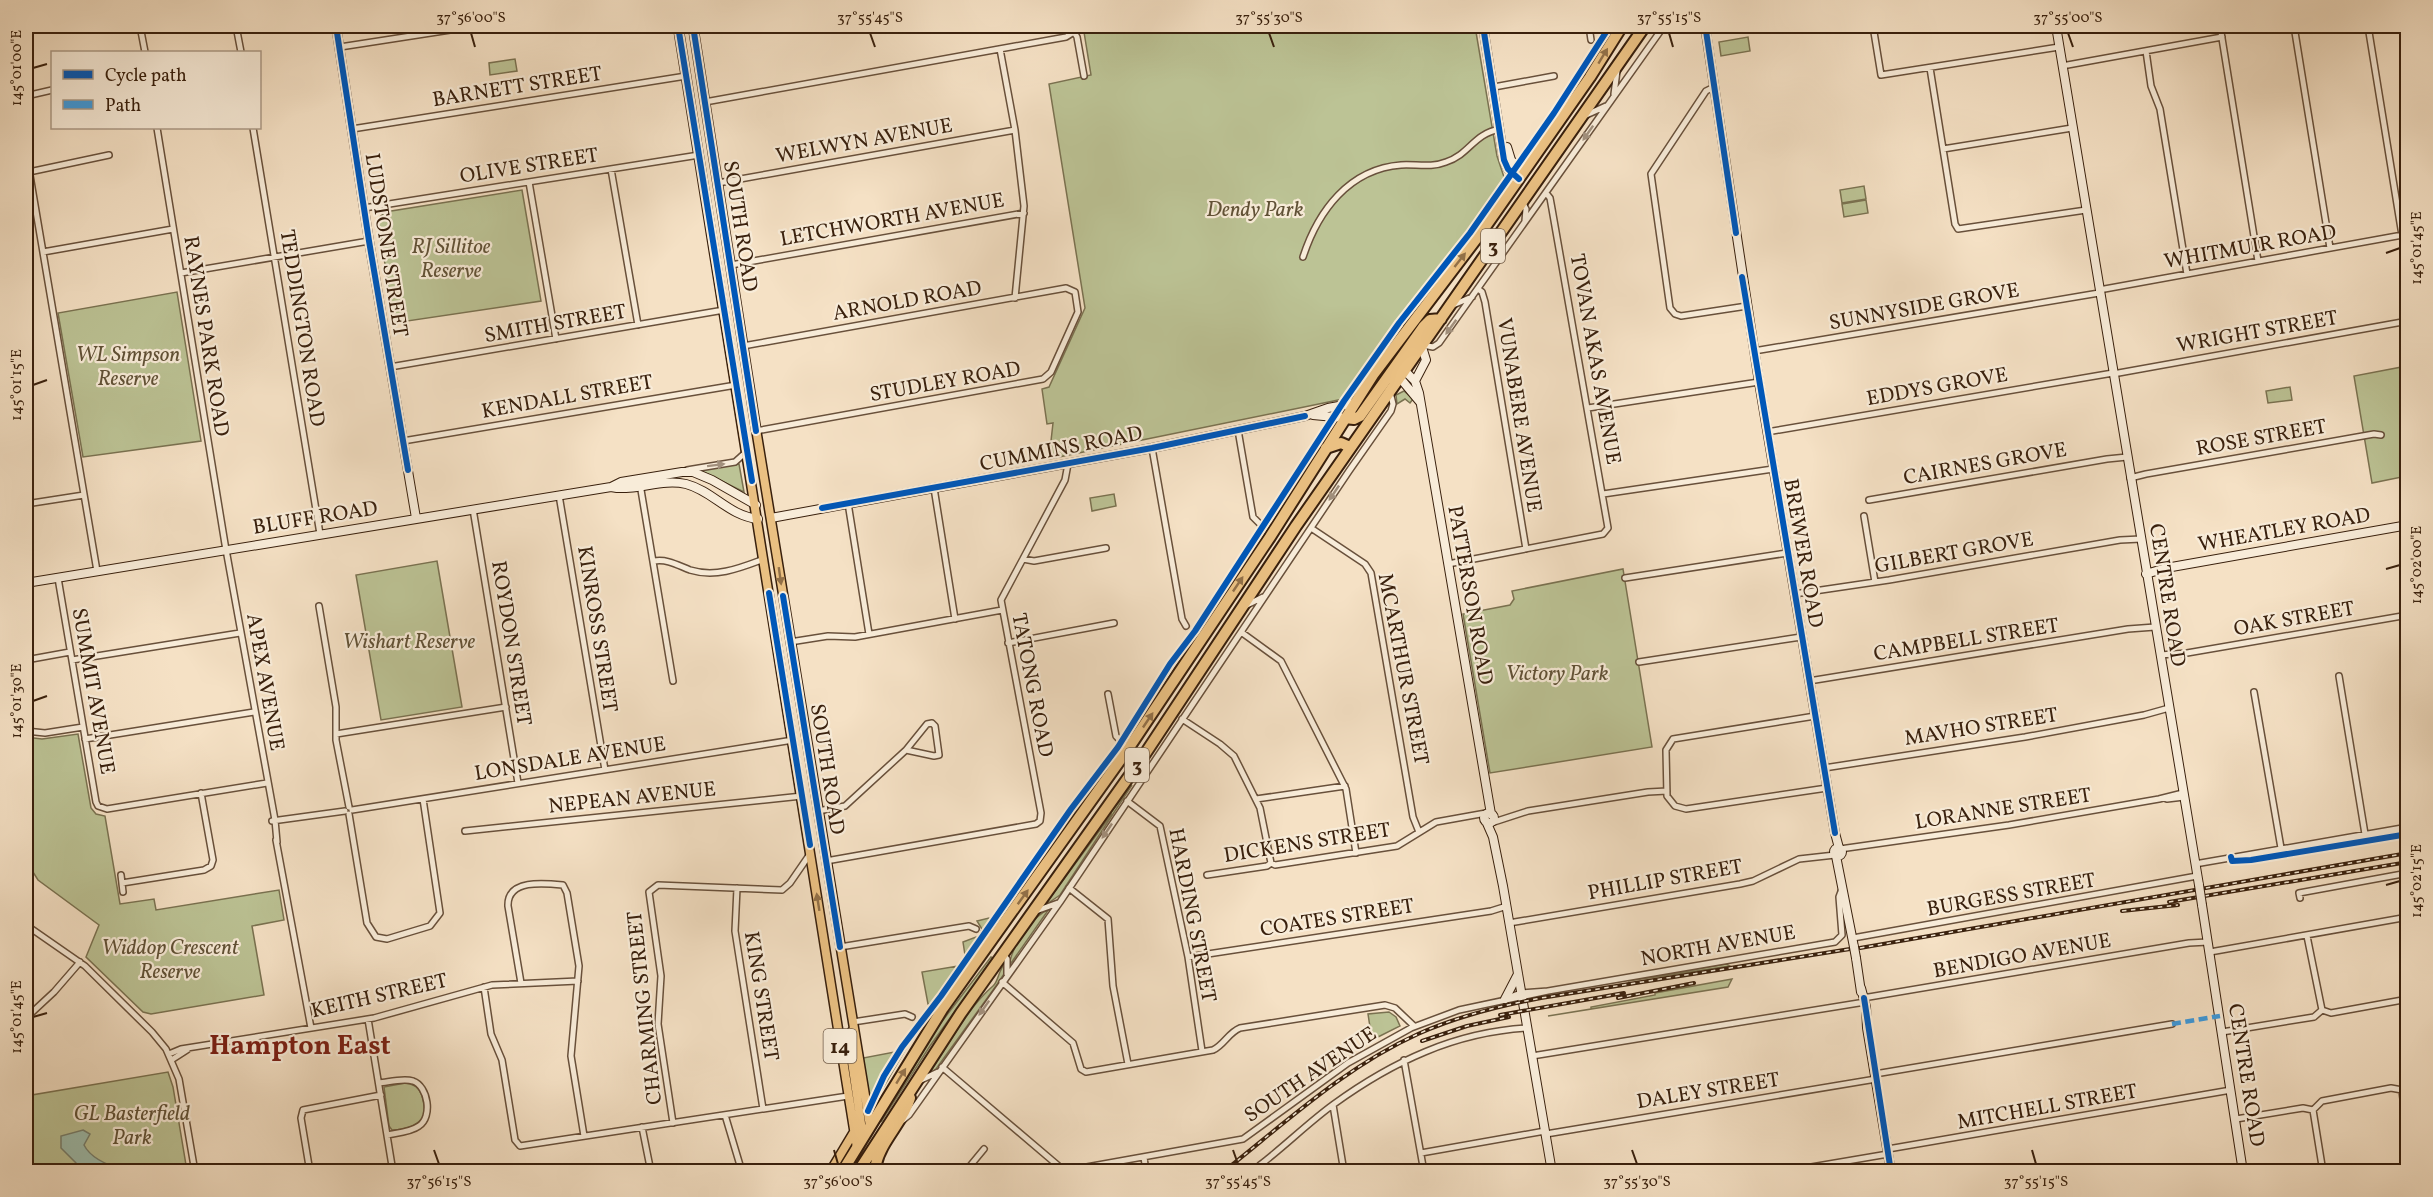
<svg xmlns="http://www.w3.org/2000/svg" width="2433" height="1197" viewBox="0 0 2433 1197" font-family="Vollkorn,serif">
<rect width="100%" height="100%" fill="#f5e1c5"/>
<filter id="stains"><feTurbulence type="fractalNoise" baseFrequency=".00333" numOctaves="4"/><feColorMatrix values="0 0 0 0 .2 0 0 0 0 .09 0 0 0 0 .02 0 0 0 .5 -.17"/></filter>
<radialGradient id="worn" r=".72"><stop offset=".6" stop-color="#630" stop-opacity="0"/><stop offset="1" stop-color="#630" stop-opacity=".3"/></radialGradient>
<!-- green -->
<path fill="#bcc395" stroke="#7a7251" stroke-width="1.5" d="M1083 26H1475L1497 156 1505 180 1343 399 1049 459 1053 423 1047 424 1042 389 1049 387 1085 308 1049 84 1091 75Z
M1748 37 1750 51 1721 56 1719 42Z
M515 59 517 71 490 75 489 63Z
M1864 186 1866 199 1842 203 1840 190Z
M522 190 541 301 394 323 378 219 385 212Z
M1866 200 1868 213 1844 217 1842 204Z
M177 292 201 441 83 457 58 313Z
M2407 366V476L2372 483 2354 376Z
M2290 387 2292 400 2268 403 2266 391Z
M1404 391 1413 399 1410 403 1405 399 1397 404 1396 395Z
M739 464 744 492 699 470Z
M1114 494 1116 506 1092 511 1090 498Z
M437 561 462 707 381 720 356 575Z
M1623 569 1652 747 1490 773 1463 614 1510 605 1514 599 1512 591Z
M78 734 91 808 96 814 105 816 120 904 154 899 156 910 279 890 284 920 252 926 264 995 151 1014 143 1012 86 957 99 925 38 880 26 861V737L42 739Z
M1132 785 1060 895 1044 906 1111 815V812Z
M2407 830V833L2288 853V851Z
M1049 909 1009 966C1012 946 1031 917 1049 909Z
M989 918 995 923 974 951 965 955 963 942 979 936 982 929 977 921Z
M991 957 993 958 930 1046 881 1122 937 1028Z
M1006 963 1004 974 996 986 936 1069 929 1074C948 1046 968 1007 993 986 999 981 998 969 1006 963Z
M1726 964 1730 966 1628 981Z
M958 966 933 1004H928L922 972Z
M1732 979 1728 987 1548 1016 1591 1009V1007L1655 995V993Z
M1389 1012 1396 1017 1400 1026 1372 1040 1368 1014Z
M905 1050 876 1100H870L863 1058Z
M168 1072 173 1087 187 1171 26 1172V1096Z
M405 1083C423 1084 424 1101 425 1115 417 1127 405 1130 392 1130L389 1126 384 1087Z"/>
<!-- water -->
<path fill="#9dbeae" stroke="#757f6e" stroke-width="1.5" d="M83 1130 90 1134 84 1145C91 1159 112 1167 127 1171H80L76 1163 61 1148V1136Z"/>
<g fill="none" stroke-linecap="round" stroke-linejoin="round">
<!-- street casing -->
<g stroke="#68503b" stroke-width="8">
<path id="street" d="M140 26 145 52
M236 26 241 52
M1076 26 1074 32 1077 37 1084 76
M1589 26 1591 40
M1873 26 1881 75 2059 47
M2220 26 2258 261
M2294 26 2330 248
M2368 26 2402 235
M340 47 476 26
M1000 49 1015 130 1024 206 1015 298
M2146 51 2151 86 2160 109 2187 274
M2062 66 2222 37
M1930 68 1955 224 1958 229 2086 210
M1494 87 1554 76
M1714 87 1706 91 1651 174 1670 308 1675 314 1681 316 1747 306
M1614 94 1617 71
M26 96 52 90
M705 102 1066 37 1074 32
M1584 116 1606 106
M157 128 225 544 275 820 277 842
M253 128 320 534
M352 129 686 76
M1943 149 2072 128
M26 152 97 571
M611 169 638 325
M29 172 109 155
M529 182 556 339
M718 183 1015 130
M1523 203 1526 209 1525 221
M364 208 699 155
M43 252 173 229
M1303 257C1318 211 1349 169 1401 165 1416 164 1431 168 1446 162 1470 154 1473 134 1500 129
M731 265 1024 213
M181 273 369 241
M1478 289 1482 292 1485 302 1526 549
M2099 290 2408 234
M1453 305 1472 297
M1423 345 1433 347 1439 343 1664 26
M743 346 1066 288 1075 292 1078 312 1051 372 1043 379 756 431
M1754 351 2099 293
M390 367 724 310
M2113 374 2408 321
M1588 408 1759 382
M1238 430 1253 517 1260 524
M1767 432 2113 373
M403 441 736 385
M1152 448 1182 619 1186 626
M687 470 735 462 745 453
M2130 478 2146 474 2374 434 2381 435
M640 484 673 681
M934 488 955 619
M1603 494 1773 469
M559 495 605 770
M1869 500 2107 459 2127 457
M848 503 869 634
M26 504 84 495
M473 509 518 783
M1864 516 1875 582
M1311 528 1365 564 1371 573 1413 817 1419 832
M1023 559 1034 561 1106 548
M654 561C668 559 677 565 690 570 716 578 740 568 764 559
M1448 564 1603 534 1608 528 1552 209 1550 198 1546 193
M58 578 96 802 98 806 107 809 267 783
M1625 578 1787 553
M1794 594 1889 580 2120 540 2141 539
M319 606 336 707V740L349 807
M1245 606 1263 597
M1241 632 1281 661 1346 789 1356 853
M790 642 828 636 855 637 1002 610
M1008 643 1114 623
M2160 655 2187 653 2408 615
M26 660 70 652
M72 660 240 633
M1639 662 1801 637
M2339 676 2365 834
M1809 681 2128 629 2155 627
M2254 692 2281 848
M1108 694 1116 736 1128 749
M1815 716 1673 739 1666 750 1667 796 1675 806 1686 809 1827 788
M1182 719 1220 744 1234 756 1260 808 1271 863
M932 723 935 726 939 755 934 756 906 750 927 724Z
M26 731 45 733 83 727
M336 734 506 707
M85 739 254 712
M1824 768 2025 737 2144 715 2169 708
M1256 799 1345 786
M2167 799 2184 797
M1127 801 1160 826 1188 957 1202 1051
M352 810 793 740
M818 811 845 806 906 750
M349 814 367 923 376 937 387 939 430 926 440 913 423 799
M272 821 345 811
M1494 822 1528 811 1648 792 1667 791
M465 831 802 796
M276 840 311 1028
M1840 849 2009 825 2159 799 2183 793
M826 861 1036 824 1040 821 1041 813 1001 600 1065 480 1068 464
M2195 864 2408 827
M121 875 123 892
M1207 875 1267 866 1271 863 1275 865 1397 846 1436 822 1486 813
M122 883 204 870 211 866 213 860 201 793
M737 888 735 931 763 1109
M1069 888 1108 919 1113 986 1128 1064
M2300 898 2299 893 2408 873
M1036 911 1058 903
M1509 923 1740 884 1753 881 1799 859 1835 855
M26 925 85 966 152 1032 166 1049 179 1079 195 1172
M2307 936 2322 1010
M1853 938 2197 876
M840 947 969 926 976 929
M2210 952 2408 917
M1003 954 1007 959V974
M1188 957 1491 911 1507 906
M1002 982 1073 1043 1081 1069 1086 1072 1213 1050C1224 1045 1228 1033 1240 1028L1385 1005 1395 1008 1414 1026
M521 983 508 906C507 879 544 883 563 885L567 893 579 966 571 1056 584 1136
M484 987 491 1034 502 1060 515 1140 520 1146 848 1096
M1507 998 1521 993 1548 991 1835 942 1842 935 1839 897 1842 889
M1863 998 2189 943 2208 942
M2322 1010 2331 1013 2408 999
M26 1018 54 992 80 962
M368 1019 393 1172
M853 1022 905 1014 912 1017
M2222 1032 2314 1017 2322 1010
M169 1054 181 1049 374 1018 492 985 578 981
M1532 1056 1865 1002
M173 1059 187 1050
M1404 1060 1424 1172
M942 1067 1061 1168 1070 1170 1243 1139 1348 1063 1411 1028 1459 1010 1548 991
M1875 1074 2172 1024
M919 1081 938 1072
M379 1083C389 1082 403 1078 413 1081 428 1086 433 1117 419 1126 411 1132 397 1133 387 1135
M2402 1090 2408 1143
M1333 1105 1344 1172
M2313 1110 2323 1172
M725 1115 742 1172
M2236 1119 2303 1108 2313 1110 2322 1101 2391 1088 2402 1090 2408 1082
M903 1120 909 1115 1060 902 1349 471 1391 411 1393 404 1390 392
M673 1123 658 1024 661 976 649 892 658 885 782 890 790 883 810 854
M642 1127 651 1172
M1546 1134 1876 1079
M1888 1149 2231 1090
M1421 1153 1545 1131
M1144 1157 1146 1172
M310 1172 301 1118 303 1110 381 1095
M629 1172 651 1167
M965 1172 984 1149
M1256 1172 1260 1165C1285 1146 1309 1122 1334 1104 1392 1062 1455 1032 1528 1028
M1782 1172 1888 1154
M2217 1172 2242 1166"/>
</g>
<!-- secondary casing -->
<g stroke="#39200d" stroke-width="10">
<path id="secondary" d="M336 26 369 241 416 518
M1483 26 1504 160 1508 169 1519 179
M1705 26 1759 382 1835 833 1839 848
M2056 26 2199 885
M1507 147 1511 160 1523 172
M1405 371 1415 381 1419 393 1491 814
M1400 378 1420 402
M1415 381 1426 360 1422 347
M1313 415 1345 418
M611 487C636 492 661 478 686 484 713 491 729 516 758 519
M771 518 1152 448 1305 416 1328 408 1355 403
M2146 574 2166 568 2408 525
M26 583 611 487 621 482 682 472H693L712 480 756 505
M1484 818a5 5 0 1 1 10 0a5 5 0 1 1-10 0Z
M1486 821 1493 837 1503 886 1552 1172
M1834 852a4 4 0 1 1 8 0a4 4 0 1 1-8 0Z
M1836 856 1854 947
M2202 905 2243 1172
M1856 958 1861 992
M1861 988 1866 1007 1867 1028 1891 1172
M1505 999 1518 974"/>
</g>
<!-- primary casing -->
<g stroke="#39200d" stroke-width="11">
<path id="primary" d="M678 26 857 1148
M693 26 757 435 870 1126
M852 1031 850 1048 863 1137
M830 1172 854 1132"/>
</g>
<!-- highway casing -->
<g stroke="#39200d" stroke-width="14">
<path id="highway" d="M1345 418 1354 419 1360 416 1424 326 1430 320 1441 319
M1326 448 1341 443 1350 447
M876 1164C881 1141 903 1122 910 1098
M842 1172 943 1008 1128 749 1270 537 1373 375 1483 230 1590 77 1622 26
M858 1172 961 1013 1145 754 1296 526 1645 26"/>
</g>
<!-- street -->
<use href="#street" stroke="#f8ecd9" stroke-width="5"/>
<!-- secondary -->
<use href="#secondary" stroke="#f8ecd9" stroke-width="8"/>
<!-- primary -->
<use href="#primary" stroke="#eac082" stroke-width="8"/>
<!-- highway -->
<use href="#highway" stroke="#eac082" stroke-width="10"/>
<!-- rail casing -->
<g stroke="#39200d" stroke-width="4">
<path id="rail" d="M2169 902 2408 862
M2122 911 2178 905
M1860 948 2408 853
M1618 998 1694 983
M1500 1015 1624 993
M1422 1041 1467 1026 1509 1017
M1223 1172C1285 1123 1345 1067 1418 1034 1458 1016 1499 1006 1541 998L1850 949"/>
</g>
<!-- rail -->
<use href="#rail" stroke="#f8ecd9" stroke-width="1.5" stroke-dasharray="4.5" stroke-linecap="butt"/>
<!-- secondary-bridge casing -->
<g stroke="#39200d" stroke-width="10" stroke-linecap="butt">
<path id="secondary-bridge" d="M2199 885 2202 905
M1854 947 1856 958"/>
</g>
<!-- secondary-bridge -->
<use href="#secondary-bridge" stroke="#f8ecd9" stroke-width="8"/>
<!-- quiet -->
<path stroke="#3e9bde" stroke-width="4.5" stroke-dasharray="9 4.5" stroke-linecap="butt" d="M2172 1024 2220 1016"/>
<!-- cycleway casing -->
<g stroke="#f8ecd9" stroke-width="10">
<path id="cycleway" d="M336 26 369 241 408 470
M678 26 752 481
M693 26 756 431
M1483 26 1504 160 1508 169 1519 179
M1706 31 1736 233
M1742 277 1835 833
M822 508 1152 448 1305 416
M769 593 810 845
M783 596 840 947
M2231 857 2232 861 2251 860 2408 834
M1864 998 1891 1172
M868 1111 884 1076 902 1047 941 996 1071 809 1118 747 1170 664 1195 631 1344 401 1399 323 1470 233 1554 113 1610 26"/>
</g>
<!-- cycleway -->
<use href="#cycleway" stroke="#0057b8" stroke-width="6"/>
</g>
<!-- one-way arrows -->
<defs><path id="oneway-solid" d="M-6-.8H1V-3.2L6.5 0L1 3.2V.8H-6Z" transform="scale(1.5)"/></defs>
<g fill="#927048">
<use href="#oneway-solid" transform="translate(1603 56) rotate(-59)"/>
<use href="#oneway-solid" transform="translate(1460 260) rotate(-52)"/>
<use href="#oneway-solid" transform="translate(780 576) rotate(82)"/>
<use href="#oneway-solid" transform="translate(1238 584) rotate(-56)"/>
<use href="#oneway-solid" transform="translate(1148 720) rotate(-56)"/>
<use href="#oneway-solid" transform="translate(1023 897) rotate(-54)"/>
<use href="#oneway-solid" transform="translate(818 902) rotate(-99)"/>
<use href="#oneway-solid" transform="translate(901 1076) rotate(-58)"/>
</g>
<g fill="#a2907d">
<use href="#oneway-solid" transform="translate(1588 133) rotate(125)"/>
<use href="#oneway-solid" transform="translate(1451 327) rotate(126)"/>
<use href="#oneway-solid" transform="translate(716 465) rotate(-7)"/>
<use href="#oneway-solid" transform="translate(1334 493) rotate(124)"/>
<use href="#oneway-solid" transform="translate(1107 831) rotate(124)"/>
<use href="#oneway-solid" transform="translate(984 1008) rotate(125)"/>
</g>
<!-- ticks -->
<path fill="none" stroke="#39200d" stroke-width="2" d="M471 33 475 47M870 33 875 47M1269 33 1274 47M1669 33 1673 47M2068 33 2073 47M33 68 47 64M2386 253 2400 248M33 385 47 380M2386 569 2400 565M33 701 47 696M2386 885 2400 881M33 1017 47 1013M434 1150 439 1164M834 1150 838 1164M1233 1150 1238 1164M1632 1150 1637 1164M2032 1150 2036 1164"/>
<g text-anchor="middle" stroke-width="4.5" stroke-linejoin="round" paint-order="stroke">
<!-- shield labels -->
<g fill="#f8ecd9" stroke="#725d4a" stroke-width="1.5">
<rect x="1481" y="229" width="24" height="34" rx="4.5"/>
<rect x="1125" y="748" width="24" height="34" rx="4.5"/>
<rect x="823.5" y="1029" width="33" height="34" rx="4.5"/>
</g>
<g font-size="20" font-weight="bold" fill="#39200d">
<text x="1493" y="253">3</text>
<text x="1137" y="772">3</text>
<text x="840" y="1053">14</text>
</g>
<!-- street labels -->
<g font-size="21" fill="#39200d" stroke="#f8ecd9">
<text transform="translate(517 86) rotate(-9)" y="7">BARNETT STREET</text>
<text transform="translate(864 140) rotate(-10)" y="7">WELWYN AVENUE</text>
<text transform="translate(529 165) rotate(-9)" y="7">OLIVE STREET</text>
<text transform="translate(892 219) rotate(-10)" y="7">LETCHWORTH AVENUE</text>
<text transform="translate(741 226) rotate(81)" y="7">SOUTH ROAD</text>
<text transform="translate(387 245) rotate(81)" y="7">LUDSTONE STREET</text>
<text transform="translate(2250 246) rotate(-10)" y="7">WHITMUIR ROAD</text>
<text transform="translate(907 300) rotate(-10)" y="7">ARNOLD ROAD</text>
<text transform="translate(1924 306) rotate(-10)" y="7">SUNNYSIDE GROVE</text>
<text transform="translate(555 323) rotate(-10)" y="7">SMITH STREET</text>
<text transform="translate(303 328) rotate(81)" y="7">TEDDINGTON ROAD</text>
<text transform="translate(2257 331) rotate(-10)" y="7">WRIGHT STREET</text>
<text transform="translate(207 336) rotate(81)" y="7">RAYNES PARK ROAD</text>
<text transform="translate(1596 359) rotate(80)" y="7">TOVAN AKAS AVENUE</text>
<text transform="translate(945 381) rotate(-10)" y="7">STUDLEY ROAD</text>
<text transform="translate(1937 386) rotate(-10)" y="7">EDDYS GROVE</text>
<text transform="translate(567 396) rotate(-10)" y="7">KENDALL STREET</text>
<text transform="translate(1520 415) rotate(81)" y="7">VUNABERE AVENUE</text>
<text transform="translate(2261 437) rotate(-10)" y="7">ROSE STREET</text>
<text transform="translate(1061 448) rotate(-11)" y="7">CUMMINS ROAD</text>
<text transform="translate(1985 463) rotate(-10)" y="7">CAIRNES GROVE</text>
<text transform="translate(315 517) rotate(-9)" y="7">BLUFF ROAD</text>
<text transform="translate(2284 529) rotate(-10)" y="7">WHEATLEY ROAD</text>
<text transform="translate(1954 552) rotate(-10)" y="7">GILBERT GROVE</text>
<text transform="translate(1804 553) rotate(80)" y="7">BREWER ROAD</text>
<text transform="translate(1471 595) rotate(80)" y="7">PATTERSON ROAD</text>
<text transform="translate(2168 595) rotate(81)" y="7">CENTRE ROAD</text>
<text transform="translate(2294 618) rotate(-10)" y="7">OAK STREET</text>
<text transform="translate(598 629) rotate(81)" y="7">KINROSS STREET</text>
<text transform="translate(1966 639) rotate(-9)" y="7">CAMPBELL STREET</text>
<text transform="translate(512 643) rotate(81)" y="7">ROYDON STREET</text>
<text transform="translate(1404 669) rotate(79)" y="7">MCARTHUR STREET</text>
<text transform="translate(266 682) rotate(80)" y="7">APEX AVENUE</text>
<text transform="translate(1033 685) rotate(79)" y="7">TATONG ROAD</text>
<text transform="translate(94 691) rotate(80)" y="7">SUMMIT AVENUE</text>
<text transform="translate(1981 726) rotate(-9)" y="7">MAVHO STREET</text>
<text transform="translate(570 758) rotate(-9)" y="7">LONSDALE AVENUE</text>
<text transform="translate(828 769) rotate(81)" y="7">SOUTH ROAD</text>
<text transform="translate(632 797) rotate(-6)" y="7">NEPEAN AVENUE</text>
<text transform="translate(2003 808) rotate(-9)" y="7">LORANNE STREET</text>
<text transform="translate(1307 842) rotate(-9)" y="7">DICKENS STREET</text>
<text transform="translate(1665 879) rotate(-10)" y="7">PHILLIP STREET</text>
<text transform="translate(2011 894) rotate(-10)" y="7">BURGESS STREET</text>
<text transform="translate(1193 915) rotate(79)" y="7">HARDING STREET</text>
<text transform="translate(1337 917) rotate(-9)" y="7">COATES STREET</text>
<text transform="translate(1718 945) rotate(-10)" y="7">NORTH AVENUE</text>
<text transform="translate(2022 955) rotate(-10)" y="7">BENDIGO AVENUE</text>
<text transform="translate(379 995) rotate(-13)" y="7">KEITH STREET</text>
<text transform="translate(762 996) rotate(81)" y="7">KING STREET</text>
<text transform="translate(644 1008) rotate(-96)" y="7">CHARMING STREET</text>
<text transform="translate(1310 1074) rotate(-34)" y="7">SOUTH AVENUE</text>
<text transform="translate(2247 1075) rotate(81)" y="7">CENTRE ROAD</text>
<text transform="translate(1708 1090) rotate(-9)" y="7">DALEY STREET</text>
<text transform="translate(2047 1106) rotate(-10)" y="7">MITCHELL STREET</text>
</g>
<!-- park labels -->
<g font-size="21" font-style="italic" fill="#605136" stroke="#f8ecd9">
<text x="1255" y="216">Dendy Park</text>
<text x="451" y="253">RJ Sillitoe<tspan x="451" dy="24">Reserve</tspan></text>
<text x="128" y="361">WL Simpson<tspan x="128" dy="24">Reserve</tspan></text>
<text x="409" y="648">Wishart Reserve</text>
<text x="1557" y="680">Victory Park</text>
<text x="170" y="954">Widdop Crescent<tspan x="170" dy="24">Reserve</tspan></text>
<text x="132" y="1120">GL Basterfield<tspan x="132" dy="24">Park</tspan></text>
</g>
<!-- district labels -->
<g font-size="27" font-weight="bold" fill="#7a1f14" stroke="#f8ecd9">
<text x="300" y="1054">Hampton East</text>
</g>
</g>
<!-- margin -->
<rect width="2433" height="1197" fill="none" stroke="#f5e1c5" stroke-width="66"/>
<!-- legend -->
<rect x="51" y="51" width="210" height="78" fill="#f8ecd9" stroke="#ac9a87" stroke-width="1.5"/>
<rect x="63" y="70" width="30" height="9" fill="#0057b8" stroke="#ac9a87" stroke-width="1.5"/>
<text x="105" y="81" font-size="18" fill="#39200d">Cycle path</text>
<rect x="63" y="100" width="30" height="9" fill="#3e9bde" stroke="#ac9a87" stroke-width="1.5"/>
<text x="105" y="111" font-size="18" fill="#39200d">Path</text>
<rect x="33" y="33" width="2367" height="1131" fill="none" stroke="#39200d" stroke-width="2"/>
<g font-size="15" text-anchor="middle" fill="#39200d">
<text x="471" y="22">37°56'00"S</text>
<text x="870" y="22">37°55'45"S</text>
<text x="1269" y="22">37°55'30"S</text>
<text x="1669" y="22">37°55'15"S</text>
<text x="2068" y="22">37°55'00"S</text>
<text transform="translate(16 68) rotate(-90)" y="5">145°01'00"E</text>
<text transform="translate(2416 248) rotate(-90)" y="5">145°01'45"E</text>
<text transform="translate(16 385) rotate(-90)" y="5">145°01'15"E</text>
<text transform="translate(2416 565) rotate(-90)" y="5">145°02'00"E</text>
<text transform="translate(16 701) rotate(-90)" y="5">145°01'30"E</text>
<text transform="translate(2416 881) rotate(-90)" y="5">145°02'15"E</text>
<text transform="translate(16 1017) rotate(-90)" y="5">145°01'45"E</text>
<text x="439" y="1186">37°56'15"S</text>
<text x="838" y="1186">37°56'00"S</text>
<text x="1238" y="1186">37°55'45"S</text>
<text x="1637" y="1186">37°55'30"S</text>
<text x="2036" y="1186">37°55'15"S</text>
</g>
<rect width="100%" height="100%" filter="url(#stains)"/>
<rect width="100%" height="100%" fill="url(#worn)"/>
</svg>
